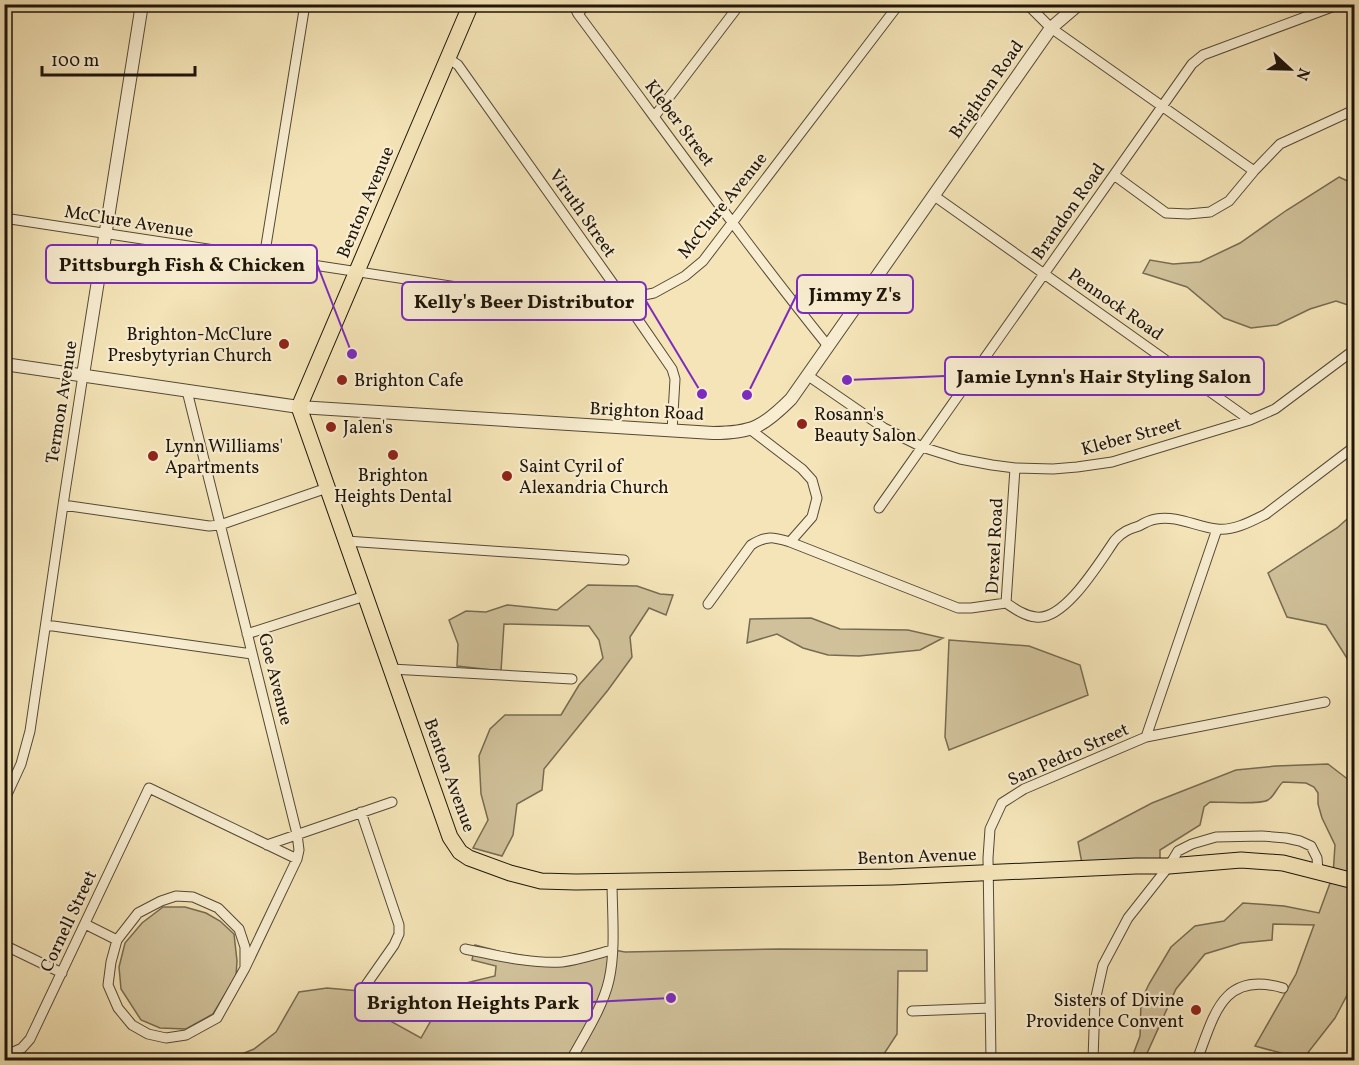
<svg xmlns="http://www.w3.org/2000/svg" width="1359" height="1065" viewBox="0 0 1359 1065" font-family="Vollkorn,serif">
<rect width="100%" height="100%" fill="#f4e4b7"/>
<filter id="stains"><feTurbulence type="fractalNoise" baseFrequency=".00333" numOctaves="4"/><feColorMatrix values="0 0 0 0 .2 0 0 0 0 .09 0 0 0 0 .02 0 0 0 .5 -.17"/></filter>
<radialGradient id="worn" r=".72"><stop offset=".6" stop-color="#630" stop-opacity="0"/><stop offset="1" stop-color="#630" stop-opacity=".3"/></radialGradient>
<!-- green -->
<path fill="#d0c19a" stroke="#776b52" stroke-width="1.5" d="M1339 177 1354 184V307L1336 301 1310 309 1277 325 1251 328 1224 318 1187 287 1143 273 1150 260 1173 264 1200 262 1240 243 1287 210Z
M1354 513V663H1350L1326 625 1287 617 1268 573 1337 528Z
M588 585 637 586 660 594 673 595 666 615 649 608 630 637 632 657 608 690 544 769 542 790 517 804 513 835 502 856 473 848 488 820 481 794 479 756 490 729 505 715H561L579 685 603 658 599 640 589 626 504 624 501 671 457 666 458 644 449 620 466 611 486 612 507 605 557 610Z
M811 618 840 629 908 630 943 638 920 650 859 656 828 655 803 648 777 634 747 643 750 619Z
M949 640 1029 646 1080 665 1088 695 949 750 945 737Z
M1328 764 1354 784V982L1335 1018 1303 1059 1255 1046 1296 974 1314 925 1273 924 1272 940 1241 943 1205 954 1176 989 1144 1060H1131L1140 1036 1141 1001 1149 984 1171 947 1195 926 1224 921 1243 903 1284 906 1319 913 1333 875 1335 845 1322 818 1318 804V793L1314 787 1306 783 1283 782C1277 787 1274 797 1268 800 1260 805 1222 802 1210 802L1204 807 1200 825 1160 850V866L1083 869 1078 842 1152 803 1236 770 1276 766Z
M163 907H185L206 913 220 921 234 934 237 961 236 976 213 1014 186 1029 160 1028 141 1020 121 989 119 967 125 943 142 923Z
M475 945 502 952 542 959 564 958 603 948 625 952 780 949 927 950V971H898L897 1034 880 1060H227L254 1049 276 1032 299 992 327 988 360 991 392 1022 421 1038 450 987 495 976 496 966 472 960Z"/>
<g fill="none" stroke-linecap="round" stroke-linejoin="round">
<!-- minor casing -->
<g stroke="#544936" stroke-width="11">
<path id="minor" d="M573 4 578 14C661 125 741 238 828 346
M1027 4 1051 28 1254 171
M578 14 586 4
M448 58 458 65 619 292 672 369 675 379 672 431
M654 117 740 4
M1114 175 1166 213 1188 214 1210 212 1229 201 1254 171 1280 144 1354 110
M933 195 1250 420
M4 218 556 302 595 305 654 293 685 276 703 261 899 4
M264 258 305 4
M807 375 884 428 922 447 960 459 992 465 1015 468 1053 469 1077 467 1112 462 1250 420 1275 409 1354 350
M187 391 297 834 299 850 297 859 245 968 217 1018 186 1035 166 1038 148 1034 132 1025 118 1008 108 985 111 962 117 940 138 913 161 901 176 896 193 897 218 908 239 929 245 947V968
M1015 468 1006 603C1015 609 1025 616 1036 617 1065 621 1100 561 1115 540 1122 532 1129 529 1139 526 1144 523 1150 520 1156 519 1177 515 1197 527 1217 529 1234 531 1252 521 1266 514L1354 447
M63 505 209 526 220 525 327 488
M879 508 1192 64 1203 55 1340 4
M346 541 624 560
M790 542 958 608H971L1006 603
M708 604 751 545C767 535 773 537 790 542L812 517 817 498 812 480 802 469 751 430
M46 625 252 654
M247 634 365 596
M391 669 572 679
M1146 737 1325 702
M4 801 21 764 30 731 63 505 83 375
M361 812 399 925V934L394 945 366 985
M267 845 392 802
M85 924 117 940
M4 945 62 973
M465 949C496 955 530 964 562 962 579 960 596 954 612 950
M912 1011 990 1008
M4 1056 22 1048 30 1039 149 788 297 859
M571 1060C584 1036 603 1007 609 980 616 949 612 912 612 881
M991 1060 988 858 990 829 1002 803 1024 789 1146 737 1217 529
M1093 1060 1095 1001 1103 965 1128 918 1169 866 1178 851 1192 844 1216 837 1262 836 1286 838 1300 841 1311 846 1317 858 1318 871
M1197 1060C1214 1016 1222 970 1283 988"/>
</g>
<!-- tertiary casing -->
<g stroke="#544936" stroke-width="14">
<path id="tertiary" d="M4 364 299 407 713 433C752 433 763 427 791 399L1051 28 1079 4
M83 375 142 4"/>
</g>
<!-- primary casing -->
<g stroke="#1e150b" stroke-width="17">
<path id="primary" d="M471 4 299 407 450 837 460 852 469 858 510 873 541 881 576 882 892 877 1136 866H1169L1241 860 1283 863 1354 881"/>
</g>
<!-- minor -->
<use href="#minor" stroke="#f8edd0" stroke-width="9"/>
<!-- tertiary -->
<use href="#tertiary" stroke="#f8edd0" stroke-width="12"/>
<!-- primary -->
<use href="#primary" stroke="#f4e4b7" stroke-width="15"/>
</g>
<!-- markers -->
<g fill="#8f2418" stroke="#f8edd0" stroke-width="2">
<circle cx="284" cy="344" r="6"/>
<circle cx="342" cy="380" r="6"/>
<circle cx="802" cy="424" r="6"/>
<circle cx="331" cy="427" r="6"/>
<circle cx="393" cy="455" r="6"/>
<circle cx="153" cy="456" r="6"/>
<circle cx="507" cy="476" r="6"/>
<circle cx="1196" cy="1010" r="6"/>
</g>
<g text-anchor="middle" stroke-width="4.5" stroke-linejoin="round" paint-order="stroke">
<!-- street labels -->
<g font-size="18" fill="#1e150b" stroke="#f8edd0">
<text transform="translate(986 89) rotate(-55)" y="6">Brighton Road</text>
<text transform="translate(680 123) rotate(53)" y="6">Kleber Street</text>
<text transform="translate(365 202) rotate(-67)" y="6">Benton Avenue</text>
<text transform="translate(722 205) rotate(-51)" y="6">McClure Avenue</text>
<text transform="translate(1068 211) rotate(-55)" y="6">Brandon Road</text>
<text transform="translate(583 213) rotate(55)" y="6">Viruth Street</text>
<text transform="translate(129 221) rotate(9)" y="6">McClure Avenue</text>
<text transform="translate(1116 304) rotate(35)" y="6">Pennock Road</text>
<text transform="translate(61 402) rotate(-81)" y="6">Termon Avenue</text>
<text transform="translate(647 411) rotate(3)" y="6">Brighton Road</text>
<text transform="translate(1131 436) rotate(-15)" y="6">Kleber Street</text>
<text transform="translate(994 546) rotate(-87)" y="6">Drexel Road</text>
<text transform="translate(276 679) rotate(76)" y="6">Goe Avenue</text>
<text transform="translate(1068 754) rotate(-24)" y="6">San Pedro Street</text>
<text transform="translate(450 775) rotate(70)" y="6">Benton Avenue</text>
<text transform="translate(917 856) rotate(-2)" y="6">Benton Avenue</text>
<text transform="translate(68 921) rotate(-65)" y="6">Cornell Street</text>
</g>
<!-- poi labels -->
<g font-size="18" fill="#1e150b" stroke="#f8edd0" text-anchor="start">
<text x="272" y="340" text-anchor="end">Brighton-McClure<tspan x="272" dy="21">Presbytyrian Church</tspan></text>
<text x="354" y="386">Brighton Cafe</text>
<text x="814" y="420">Rosann's<tspan x="814" dy="21">Beauty Salon</tspan></text>
<text x="343" y="433">Jalen's</text>
<text x="165" y="452">Lynn Williams'<tspan x="165" dy="21">Apartments</tspan></text>
<text x="519" y="472">Saint Cyril of<tspan x="519" dy="21">Alexandria Church</tspan></text>
<text x="393" y="481" text-anchor="middle">Brighton<tspan x="393" dy="21">Heights Dental</tspan></text>
<text x="1184" y="1006" text-anchor="end">Sisters of Divine<tspan x="1184" dy="21">Providence Convent</tspan></text>
</g>
</g>
<!-- callouts -->
<path fill="none" stroke="#7b2cbf" stroke-width="2" d="M352 354L317 264M747 395L797 294M702 394L646 301M847 380L945 376M671 998L592 1002"/>
<g fill="#7b2cbf" stroke="#f8edd0" stroke-width="2">
<circle cx="352" cy="354" r="6"/>
<circle cx="747" cy="395" r="6"/>
<circle cx="702" cy="394" r="6"/>
<circle cx="847" cy="380" r="6"/>
<circle cx="671" cy="998" r="6"/>
</g>
<g fill="#f8edd0" stroke="#7b2cbf" stroke-width="2">
<rect x="46" y="245" width="271" height="38" rx="6"/>
<rect x="797" y="275" width="116" height="38" rx="6"/>
<rect x="402" y="282" width="244" height="38" rx="6"/>
<rect x="945" y="357" width="319" height="38" rx="6"/>
<rect x="355" y="983" width="237" height="38" rx="6"/>
</g>
<g font-size="20" text-anchor="middle" font-weight="bold" fill="#1e150b">
<text x="182" y="271">Pittsburgh Fish &amp; Chicken</text>
<text x="855" y="301">Jimmy Z's</text>
<text x="524" y="308">Kelly's Beer Distributor</text>
<text x="1104" y="383">Jamie Lynn's Hair Styling Salon</text>
<text x="473" y="1009">Brighton Heights Park</text>
</g>
<!-- margin -->
<rect width="1359" height="1065" fill="none" stroke="#f4e4b7" stroke-width="24"/>
<rect x="6" y="6" width="1347" height="1053" fill="none" stroke="#1e150b" stroke-width="3"/>
<rect x="12" y="12" width="1335" height="1041" fill="none" stroke="#1e150b" stroke-width="1.5"/>
<!-- north arrow -->
<g transform="translate(1290 69) rotate(112)" stroke="#f8edd0" stroke-width="4.5" paint-order="stroke">
<path d="M0-4.5L10 22L0 15L-10 22Z" fill="#1e150b"/>
<text y="-9" font-size="16" font-weight="bold" text-anchor="middle" fill="#1e150b">N</text>
</g>
<!-- scale -->
<path d="M42 66v9h153v-9" fill="none" stroke="#1e150b" stroke-width="3"/>
<text x="51" y="66" font-size="18" fill="#1e150b" stroke="#f8edd0" stroke-width="4.5" paint-order="stroke">100 m</text>
<rect width="100%" height="100%" filter="url(#stains)"/>
<rect width="100%" height="100%" fill="url(#worn)"/>
</svg>
